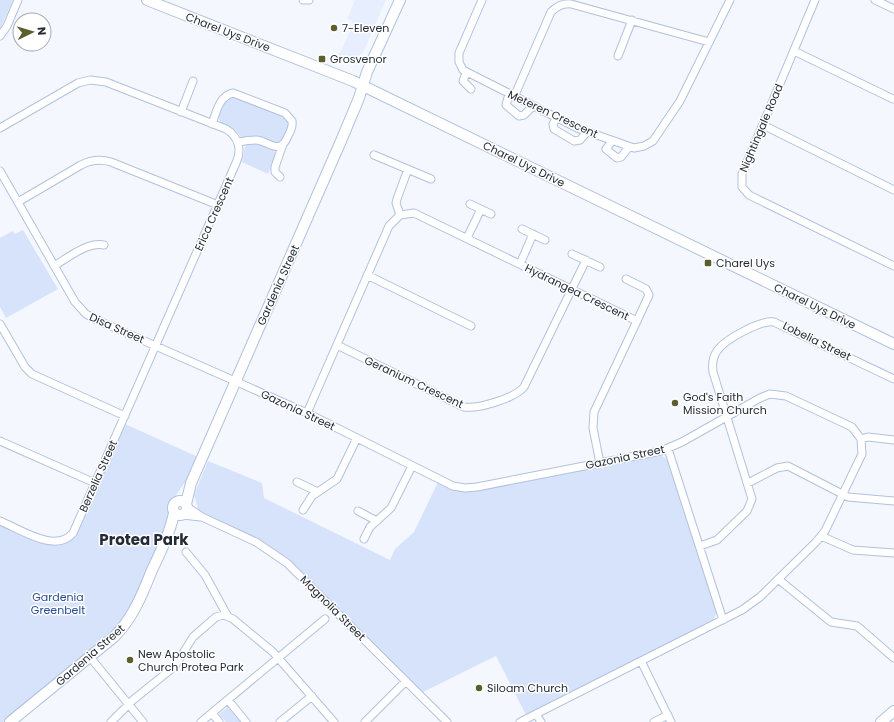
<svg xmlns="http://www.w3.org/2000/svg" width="894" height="722" viewBox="0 0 894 722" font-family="Poppins,sans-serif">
<rect width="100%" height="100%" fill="#f4f8fe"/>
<!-- built -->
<path fill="#e7effe" d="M355 0H386L363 53 356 57 342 55 341 57 337 55 341 51 353 24 352 21 347 19Z"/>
<!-- green -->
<path fill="#d6e3fb" d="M0 0H13L0 29Z
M232 96 284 116 288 119 290 126 281 142 276 144 260 138 241 137 235 130 220 122C216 112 224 101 232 96Z
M258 143 272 148 276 154 268 174 242 162 245 147 247 144Z
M23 230 58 289 6 318 0 307V238L13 231 15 234Z
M125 424 198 457 188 478 170 504 163 536 133 604 123 621 110 634 3 722H0V524C24 535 62 562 79 529Z
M659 455 664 457 669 462 717 611 713 621 526 715 496 656 423 692 289 559 255 537 199 512 194 495 208 461 262 483 264 498 390 560 395 549 414 532 438 482 454 490 471 491Z
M228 707 240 722H226L219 714Z"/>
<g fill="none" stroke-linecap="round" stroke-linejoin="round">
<!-- street casing -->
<g stroke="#b1c1df" stroke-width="9">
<path id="street" d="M303 0H309
M482 0 459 53V62L463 70 577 128 634 148 644 146 653 141 680 101 730 0
M815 0 742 174V187L749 195 894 266
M875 0 894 9
M0 36 7 26 18 0
M794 51 893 99
M618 56 632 20
M466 73 463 81 471 89
M509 94 506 105 519 116 524 115 533 106
M514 97 551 12C557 6 563 3 571 4L709 42
M181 112 193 81
M556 118 553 124 554 129 574 141 580 140 587 132
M212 124C216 113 219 96 233 93L285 113 292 121C293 127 291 131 288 136 280 156 270 142 257 140 250 140 244 141 238 142
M763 125 894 190
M0 128 78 83 90 80 106 82 226 129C239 137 242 150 236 163L73 533C56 554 20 529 0 521
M612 141 606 149 617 158 621 157 629 147
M374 155 431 179
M0 171 75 302 86 314 97 320 307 413 453 486 465 488 477 487 661 451 682 442 760 398 770 394 786 396 852 427 861 439 862 454 825 531 816 542 760 597 742 610 520 722
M280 177 275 172V167L283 144
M18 202 81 165C91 160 101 159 111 162L218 205
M470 204 491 214
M400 215 396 203 397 199 408 169
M522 229 545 240
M467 238 481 209
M572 254 600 267
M520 264 533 234
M54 266C69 257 87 242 104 245
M367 275 471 326
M626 279 646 289 649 295 637 321
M0 324 25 367 32 374 125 416
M337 345 464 407C479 409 515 398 524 387L586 260
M307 413 389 226 400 215 414 213 637 321 594 412 593 428 600 463
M861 439 868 437 894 440
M0 441 95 483
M668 449 723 620
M297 482 318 492
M748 483 777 468 788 466 848 497 894 501
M187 507 202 517 256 542 287 563 447 722
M303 510 312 496 337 479 357 438
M358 511 377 521
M183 515 200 517
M821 536 853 550 894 553
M364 539 370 527 391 508 412 466
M700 546 717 540 747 511 752 499 713 372C712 365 712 358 717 351 724 340 760 320 774 322L894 379
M186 552 205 575 227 615
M778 579 831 622 857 626 894 658
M90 657 143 722
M641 661 671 722
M228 700 246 722
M212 713 219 722
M536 714 541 722
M111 722 133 700 175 666 193 637 216 617 224 615 233 619 273 652 334 722
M201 722 325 619
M280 722 312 696
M365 722 406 681
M654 722 668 715"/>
</g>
<!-- secondary casing -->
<g stroke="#b1c1df" stroke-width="12">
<path id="secondary" d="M147 0 353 81 894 344
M173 508a7 7 0 1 1 14 0a7 7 0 1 1-14 0Z
M186 504 191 483 341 141 359 98 367 72 400 0
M10 722 114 637C133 618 142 595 152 570 161 551 170 533 174 513
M881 722 894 711"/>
</g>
<!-- street -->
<use href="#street" stroke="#fff" stroke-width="7"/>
<!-- secondary -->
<use href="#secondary" stroke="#fff" stroke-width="10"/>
</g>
<!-- markers -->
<g fill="#5c5f2d" stroke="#fff" stroke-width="1.5">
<circle cx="334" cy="28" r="4"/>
<rect x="318" y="55" width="8" height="8" rx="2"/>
<rect x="704" y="259" width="8" height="8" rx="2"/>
<circle cx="675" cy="403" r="4"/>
<circle cx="130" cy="660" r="4"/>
<circle cx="479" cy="688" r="4"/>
</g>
<g text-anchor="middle" stroke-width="3" stroke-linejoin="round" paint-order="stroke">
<!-- poi labels -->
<g font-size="11" fill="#252b36" stroke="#fff" text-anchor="start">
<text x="342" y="32">7-Eleven</text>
<text x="330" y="63">Grosvenor</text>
<text x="716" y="267">Charel Uys</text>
<text x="683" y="401">God's Faith<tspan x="683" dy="13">Mission Church</tspan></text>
<text x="138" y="658">New Apostolic<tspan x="138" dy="13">Church Protea Park</tspan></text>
<text x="487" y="692">Siloam Church</text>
</g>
<!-- street labels -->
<g font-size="11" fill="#252b36" stroke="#fff">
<text transform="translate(228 32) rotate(21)" y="4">Charel Uys Drive</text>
<text transform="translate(553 114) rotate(25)" y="4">Meteren Crescent</text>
<text transform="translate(761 128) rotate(-67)" y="4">Nightingale Road</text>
<text transform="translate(524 164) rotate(26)" y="4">Charel Uys Drive</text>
<text transform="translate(214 214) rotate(-66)" y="4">Erica Crescent</text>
<text transform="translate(278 285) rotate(-66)" y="4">Gardenia Street</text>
<text transform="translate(577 292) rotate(26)" y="4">Hydrangea Crescent</text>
<text transform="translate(815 306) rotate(26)" y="4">Charel Uys Drive</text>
<text transform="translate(117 328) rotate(24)" y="4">Disa Street</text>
<text transform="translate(817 341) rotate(26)" y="4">Lobelia Street</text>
<text transform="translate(414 382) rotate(25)" y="4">Geranium Crescent</text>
<text transform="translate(298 410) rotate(25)" y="4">Gazonia Street</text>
<text transform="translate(625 457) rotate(-12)" y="4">Gazonia Street</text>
<text transform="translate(98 476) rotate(-66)" y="4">Berzelia Street</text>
<text transform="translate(333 608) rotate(45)" y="4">Magnolia Street</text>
<text transform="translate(90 655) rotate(-41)" y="4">Gardenia Street</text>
</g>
<!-- park labels -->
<g font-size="11" fill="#284c93" stroke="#fff">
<text x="58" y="601">Gardenia<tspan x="58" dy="13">Greenbelt</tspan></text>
</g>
<!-- district labels -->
<g font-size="15" font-weight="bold" fill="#252b36" stroke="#fff">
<text x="144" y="545">Protea Park</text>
</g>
</g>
<!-- north arrow -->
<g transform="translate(32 32) rotate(85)"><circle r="19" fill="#ffffff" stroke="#a8aaaf"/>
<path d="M0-3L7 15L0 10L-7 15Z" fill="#5c5f2d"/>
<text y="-6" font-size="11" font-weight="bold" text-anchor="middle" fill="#252b36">N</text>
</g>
</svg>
